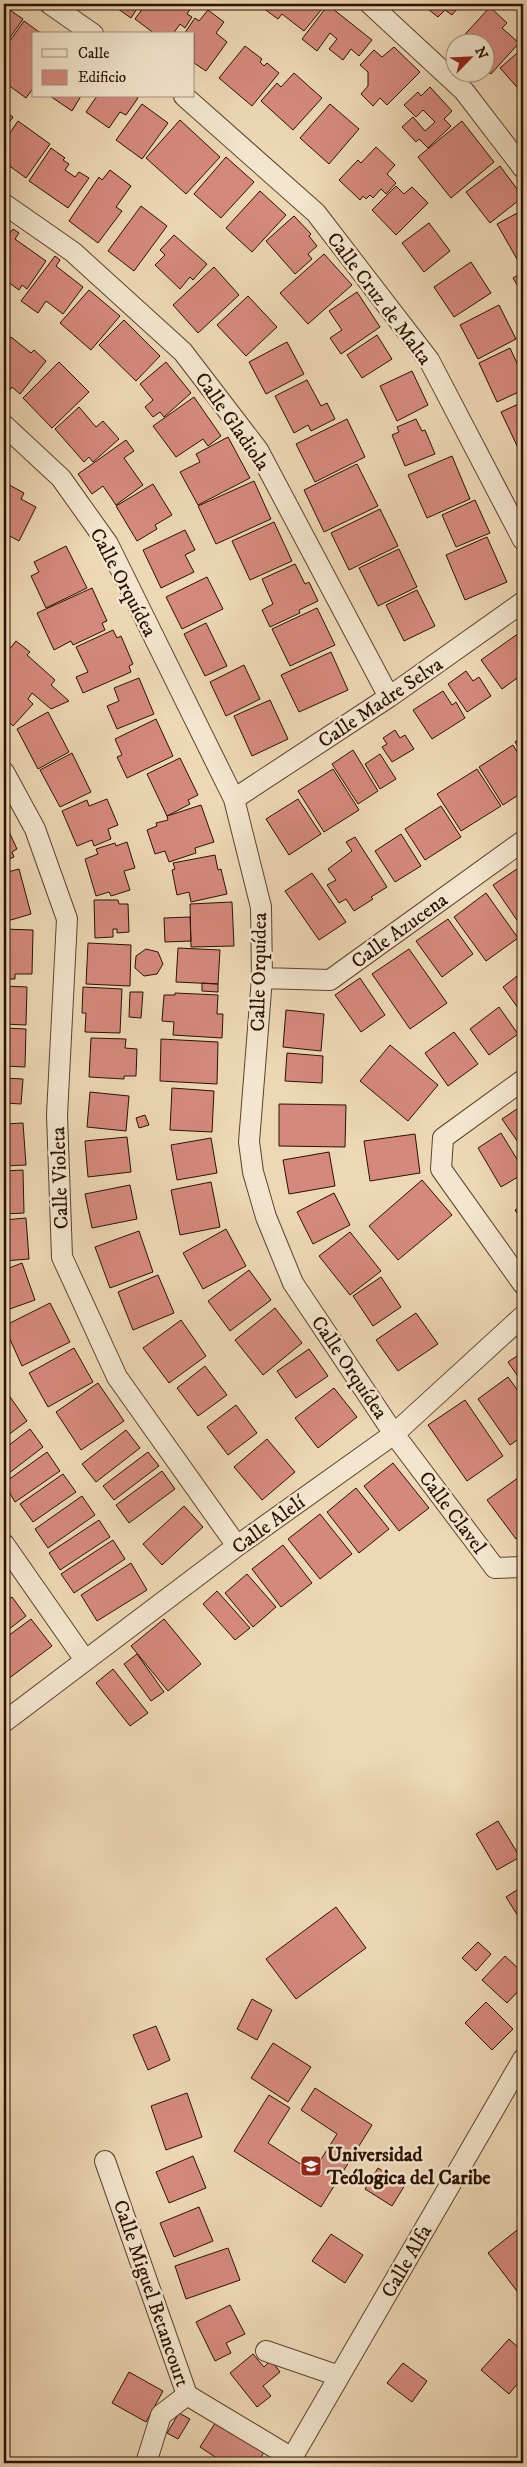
<svg xmlns="http://www.w3.org/2000/svg" width="527" height="2467" viewBox="0 0 527 2467" font-family="'IM FELL DW Pica',serif">
<rect width="100%" height="100%" fill="#edd7b4"/>
<filter id="stains"><feTurbulence type="fractalNoise" baseFrequency=".004" numOctaves="4"/><feColorMatrix values="0 0 0 0 .2 0 0 0 0 .09 0 0 0 0 .02 0 0 0 .5 -.17"/></filter>
<radialGradient id="worn" r=".72"><stop offset=".6" stop-color="#630" stop-opacity="0"/><stop offset="1" stop-color="#630" stop-opacity=".3"/></radialGradient>
<!-- building -->
<path fill="#d5897e" stroke="#2b1100" d="M111 4H140L131 18Z
M146 4H185L191 8 187 14 192 17 185 28 180 24 173 34H155L135 19Z
M266 4H326L304 31 282 14 278 19 263 8Z
M426 4H461L452 15 445 10 438 17 424 6Z
M328 5 372 40 359 56 351 49 343 60 329 49 337 39 330 33 317 51 302 39Z
M4 6 23 19 4 46Z
M490 7 507 23 502 28 519 43 491 74 484 69V42H458Z
M208 10 224 22 216 33 227 42 206 71 194 63V34H184L195 18 199 21Z
M24 21 42 34H34V87L26 98 4 82 8 74 4 72V54L6 51 4 49Z
M245 46 262 59 260 62 264 66 267 63 279 73 252 106 219 78Z
M394 47 420 72 387 105 380 98 373 106 361 94 368 86V72L360 65 374 50 382 57Z
M523 48V94L500 68Z
M294 73 322 98 293 130 261 101 277 83 281 87Z
M430 87 452 111 444 119 451 126 428 148 419 139 416 142 402 127 413 117 425 131 435 122 423 110 416 117 404 105 418 92 421 96Z
M50 96H81L72 111Z
M97 96H135L138 98 126 115 120 112 109 128 86 112Z
M142 104 168 123 142 159 116 140Z
M330 104 359 129 329 164 300 138Z
M4 110 13 117 4 130Z
M180 120 220 157 186 194 146 158Z
M18 121 50 144 26 178 4 162V142Z
M462 121 494 162 451 198 418 157Z
M376 147 395 165 387 174 396 183 386 194 381 189 373 198 370 195 366 199 363 196 360 200 339 180 358 160 361 163Z
M51 148 65 158 63 160 69 164 65 170 75 177 79 172 89 178 68 208 29 181Z
M226 157 254 182 221 218 194 194Z
M500 166 523 197 490 223 466 192Z
M110 170 131 186 116 207 122 211 98 243 69 221 99 177 102 180Z
M396 186 404 194 412 187 428 203 396 235 372 210Z
M260 191 286 215 252 252 226 228Z
M141 206 167 226 134 271 108 251Z
M523 210V265L521 266 497 224Z
M294 216 311 234 309 236 317 246 308 254 312 259 295 274 266 241Z
M429 223 450 251 424 272 402 243Z
M13 229 19 233 15 239 46 261 27 289 22 285 19 290 4 279V241Z
M174 235 207 264 193 280 190 277 180 289 155 265 165 255 160 250Z
M324 254 352 285 308 324 280 293Z
M55 256 60 260 56 266 83 287 63 314 46 301 38 313 21 301Z
M471 262 491 293 454 317 434 287Z
M214 267 239 295 198 333 173 305Z
M523 272V295L513 278Z
M89 290 120 316 91 350 60 323Z
M357 292 380 327 341 354 330 338 342 330 329 311Z
M248 296 277 327 246 356 217 325Z
M499 305 516 339 478 359 460 325Z
M124 320 160 356 136 381 99 345Z
M377 335 392 359 362 378 347 355Z
M11 337 31 353 34 350 46 361 20 394 12 387 9 391 4 386V346Z
M287 342 304 374 266 394 249 362Z
M510 348 523 376V390L497 402 479 363Z
M59 362 89 392 52 428 23 398Z
M166 362 191 393 164 417 160 412 153 417 145 407 153 400 140 384Z
M412 371 428 405 397 421 380 386Z
M307 380 321 406 327 403 335 419 311 431 308 425 294 433 275 396Z
M194 397 221 436 208 446 203 439 176 457 153 426Z
M523 402V450L520 452 501 412Z
M79 407 96 427 103 421 119 439 93 462 89 457 84 462 55 429Z
M347 419 365 457 315 482 296 444Z
M416 419 422 431 425 430 435 454 405 466 392 435 399 432 397 427Z
M228 437 250 478 198 505 180 472 200 462 196 454Z
M126 440 134 451 124 458 143 485 116 505 103 486 92 494 78 474Z
M452 456 470 499 427 518 408 475Z
M357 464 378 506 324 532 304 490Z
M254 481 271 519 216 544 198 506Z
M4 482 24 493 21 499 36 507 19 541 4 533Z
M153 484 172 515 155 525 157 529 137 541 116 506Z
M475 500 490 533 456 547 442 515Z
M380 509 398 546 349 570 331 533Z
M274 522 292 561 250 580 232 541Z
M185 530 195 550 185 555 194 572 161 588 143 550Z
M487 537 507 582 465 600 446 555Z
M66 546 87 588 46 608 31 576 39 572 34 562Z
M399 549 417 587 378 606 359 568Z
M295 564 305 584 309 582 318 601 299 610 300 613 270 627 262 610 273 604 262 579Z
M207 577 223 609 182 629 166 597Z
M92 588 107 621 102 623 105 630 73 645 71 641 54 650 37 613Z
M417 590 435 626 404 641 386 605Z
M317 608 335 645 290 666 272 629Z
M206 623 227 666 205 676 184 634Z
M113 630 117 638 121 636 133 664 129 666 131 672 83 693 76 677 88 672 76 647Z
M519 633 523 639V681L520 676 502 689 481 660Z
M16 641 30 652 27 655 55 680 51 685 69 701 51 709 32 693 28 699 33 704 13 726 4 717V656Z
M331 652 348 690 299 712 281 675Z
M244 665 260 699 226 716 210 682Z
M466 671 473 681 479 677 491 696 467 712 448 684Z
M139 678 154 714 117 729 107 706 119 701 114 688Z
M443 691 452 705 456 702 465 718 432 739 413 710Z
M270 700 288 739 252 756 234 716Z
M48 712 69 752 38 769 17 729Z
M156 719 173 756 127 778 117 757 122 755 115 739Z
M395 730 400 738 405 735 414 749 392 762 382 747 387 744 383 738Z
M523 737V754L515 742Z
M513 745 523 761V792L503 805 479 767Z
M353 750 378 791 358 804 332 764Z
M72 753 91 792 60 807 40 770Z
M380 754 396 779 380 789 365 764Z
M180 758 198 795 188 800 190 804 167 816 147 774Z
M333 769 359 810 324 832 298 791Z
M477 769 501 806 461 831 437 794Z
M107 799 118 825 108 829 111 839 94 846 92 840 77 846 62 811 87 800 89 806Z
M298 799 321 834 289 855 266 819Z
M201 805 214 842 195 848 196 853 169 862 165 851 155 854 147 830 157 826 156 823 168 820 167 816Z
M441 806 461 837 425 860 405 829Z
M5 823 17 849 12 852 14 857 4 861Z
M401 834 421 866 395 882 375 851Z
M355 837 387 887 371 897 373 899 354 911 346 899 339 903 327 885 336 880 328 869 352 851 346 842Z
M127 842 135 868 124 871 130 890 111 896 109 892 96 896 85 859 98 854 96 849 115 843 116 846Z
M215 855 218 870 221 869 227 894 191 902 189 892 177 895 172 870 175 869 173 863Z
M523 865V929L493 885Z
M19 869 31 914 4 922V873Z
M312 873 346 922 319 940 285 891Z
M486 893 518 938 486 961 454 917Z
M94 900H118L119 904H128L129 932 117 933V929H113V937L95 938Z
M232 902 234 946 191 947 190 904Z
M190 917 191 941 165 942 164 918Z
M448 919 473 954 442 977 416 941Z
M4 929 33 930 32 974H15V979H4Z
M88 943 131 945 130 986 86 984Z
M178 948 220 950 218 984 176 982Z
M146 949 158 952 163 964 157 974 144 976 135 968 136 956Z
M409 949 447 1003 410 1029 372 974Z
M521 973 523 975V1015L503 987Z
M360 978 385 1015 361 1032 335 995Z
M202 983 218 984V992L202 991Z
M4 986 27 987 26 1025 4 1024Z
M83 987 122 989 120 1033 85 1032 86 1013H82Z
M130 992H143L141 1018 129 1017Z
M175 993 218 995 217 1014H223L222 1038 173 1035 174 1022 162 1021 164 995H175Z
M499 1007 518 1034 489 1055 470 1029Z
M286 1010 324 1014 321 1051 283 1047Z
M4 1028 26 1029 25 1067 4 1066Z
M454 1032 478 1064 448 1086 425 1053Z
M91 1038 126 1039 125 1048 137 1049 136 1076H124V1079L89 1077Z
M161 1039 218 1042 217 1084 160 1081Z
M390 1045 438 1085 408 1121 360 1081Z
M287 1053 323 1056 322 1083 285 1081Z
M4 1078 23 1079 21 1104 4 1103Z
M172 1088 214 1091 212 1132 170 1130Z
M90 1092 129 1096 126 1131 87 1127Z
M279 1104 346 1105 345 1147 279 1146Z
M523 1105V1143L520 1145 502 1119Z
M145 1115 149 1125 139 1128 136 1118Z
M23 1123 26 1165 4 1166V1124Z
M501 1133 523 1169V1174L501 1187 478 1148Z
M415 1134 420 1173 370 1181 364 1141Z
M127 1137 131 1172 88 1177 85 1141Z
M211 1138 217 1173 177 1180 171 1145Z
M329 1152 335 1186 289 1194 283 1160Z
M23 1170 24 1213 4 1214V1171Z
M422 1180 452 1215 398 1260 369 1226Z
M211 1182 220 1227 180 1235 171 1190Z
M130 1185 137 1219 92 1228 85 1194Z
M334 1193 350 1225 313 1244 297 1212Z
M523 1205V1222L515 1210Z
M26 1218 29 1259 4 1261V1220Z
M226 1229 246 1266 203 1289 183 1253Z
M139 1231 153 1272 110 1288 95 1247Z
M350 1232 381 1271 350 1295 319 1256Z
M22 1263 35 1300 4 1311V1270Z
M249 1270 271 1300 230 1331 208 1301Z
M158 1275 174 1313 133 1330 118 1292Z
M381 1277 401 1307 373 1326 353 1296Z
M50 1303 70 1342 22 1366 4 1326Z
M275 1308 302 1343 263 1375 235 1340Z
M416 1313 438 1344 398 1371 376 1340Z
M181 1320 206 1356 169 1383 143 1348Z
M74 1348 93 1382 48 1407 29 1373Z
M309 1349 328 1376 296 1398 277 1371Z
M523 1352V1384L508 1362Z
M205 1366 227 1395 198 1416 177 1388Z
M508 1377 523 1398V1436L510 1445 478 1399Z
M98 1383 124 1421 81 1450 56 1412Z
M334 1388 357 1417 318 1448 295 1418Z
M8 1394 27 1421 4 1438V1397Z
M465 1400 503 1456 467 1481 428 1425Z
M236 1405 257 1433 228 1455 207 1427Z
M30 1429 43 1447 4 1477V1449Z
M126 1430 140 1448 96 1482 82 1464Z
M267 1439 295 1472 262 1500 234 1467Z
M47 1452 60 1471 15 1502 4 1483Z
M148 1452 159 1466 114 1500 103 1486Z
M393 1463 429 1508 399 1531 364 1486Z
M162 1471 175 1489 129 1523 116 1505Z
M63 1474 76 1492 33 1522 20 1504Z
M522 1475 523 1533 516 1539 487 1500Z
M356 1488 389 1529 359 1553 327 1512Z
M82 1496 95 1515 48 1548 35 1529Z
M184 1506 203 1527 162 1565 143 1544Z
M320 1514 352 1554 320 1579 288 1539Z
M99 1520 110 1537 60 1570 49 1553Z
M113 1540 125 1559 74 1593 61 1574Z
M283 1545 312 1583 281 1607 252 1569Z
M131 1563 147 1590 97 1621 81 1595Z
M247 1574 276 1607 253 1627 225 1593Z
M217 1591 250 1628 235 1640 203 1604Z
M12 1597 26 1616 4 1633V1603Z
M31 1619 52 1646 4 1682V1639Z
M164 1619 201 1664 168 1691 131 1646Z
M137 1654 164 1692 151 1701 124 1664Z
M113 1669 148 1713 130 1726 96 1683Z
M498 1821 520 1857 497 1870 476 1834Z
M523 1886V1924L506 1897Z
M336 1907 366 1948 296 1999 266 1959Z
M478 1942 491 1954 476 1971 462 1958Z
M505 1956 523 1973V1986L507 2003 482 1980Z
M252 1999 272 2010 257 2040 237 2029Z
M486 2002 513 2029 492 2050 465 2023Z
M156 2026 170 2060 148 2070 133 2035Z
M273 2043 311 2067 288 2102 251 2078Z
M315 2088 372 2125 321 2207 234 2151 269 2095 290 2108 268 2143 313 2172 337 2134 301 2110Z
M187 2093 202 2137 166 2150 151 2106Z
M193 2156 206 2188 169 2203 156 2172Z
M378 2168 405 2185 392 2206 365 2189Z
M199 2207 213 2241 174 2257 160 2223Z
M521 2227 523 2230V2299L488 2253Z
M331 2234 363 2255 345 2283 312 2261Z
M228 2248 240 2280 186 2299 175 2266Z
M230 2305 245 2334 226 2343 231 2353 215 2361 196 2322Z
M509 2339 523 2352V2377L509 2394 481 2370Z
M253 2354 264 2367 271 2360 280 2372 263 2386 271 2396 257 2407 230 2373Z
M403 2363 427 2381 412 2402 387 2383Z
M129 2372 163 2391 146 2422 112 2403Z
M179 2413 190 2419 178 2439 167 2433Z
M217 2420 265 2451 257 2463H224L200 2447Z"/>
<g fill="none" stroke-linecap="round" stroke-linejoin="round">
<!-- minor casing -->
<g stroke="#5c422d" stroke-width="22">
<path id="minor" d="M50 4 93 34
M370 4 464 91 523 168
M184 96 316 213 429 360 523 540
M4 204 73 252 183 352 258 450 389 697
M4 425 61 478 108 544 234 799 261 907 262 978 249 1142 253 1172 266 1217 293 1283 394 1434 495 1568 523 1567
M4 772 35 829 67 919 57 1115 62 1257 117 1377 237 1546
M234 799 389 697 523 602
M262 978 330 980 523 841
M523 1080 443 1138 441 1169 523 1284
M4 1544 85 1660
M4 1722 237 1546 394 1434 523 1316
M105 2161 187 2395 292 2458
M266 2351 339 2376
M146 2463 161 2415 187 2395
M289 2463 523 2059"/>
</g>
<!-- minor -->
<use href="#minor" stroke="#f3e5ce" stroke-width="20"/>
</g>
<!-- icons -->
<defs>
<g id="university-square" transform="scale(1.125)"><rect x="-9" y="-9" width="18" height="18" rx="4" fill="#8f2418" stroke="#f3e5ce"/><path d="M0-5L7-2L0 1L-7-2ZM-4 1L0 2.5L4 1V4Q0 6-4 4Z" fill="#fff"/></g>
</defs>
<g fill-rule="evenodd">
<use href="#university-square" x="311" y="2166"/>
</g>
<g text-anchor="middle" stroke-width="5" stroke-linejoin="round" paint-order="stroke">
<!-- street labels -->
<g font-size="20" fill="#2b1100" stroke="#f3e5ce">
<text transform="translate(380 298) rotate(53)" y="7">Calle Cruz de Malta</text>
<text transform="translate(233 421) rotate(55)" y="7">Calle Gladiola</text>
<text transform="translate(124 582) rotate(62)" y="7">Calle Orquídea</text>
<text transform="translate(380 702) rotate(-34)" y="7">Calle Madre Selva</text>
<text transform="translate(399 930) rotate(-36)" y="7">Calle Azucena</text>
<text transform="translate(258 972) rotate(-89)" y="7">Calle Orquídea</text>
<text transform="translate(59 1178) rotate(-92)" y="7">Calle Violeta</text>
<text transform="translate(350 1367) rotate(56)" y="7">Calle Orquídea</text>
<text transform="translate(453 1512) rotate(53)" y="7">Calle Clavel</text>
<text transform="translate(268 1524) rotate(-36)" y="7">Calle Alelí</text>
<text transform="translate(406 2261) rotate(-60)" y="7">Calle Alfa</text>
<text transform="translate(152 2293) rotate(71)" y="7">Calle Miguel Betancourt</text>
</g>
<!-- poi labels -->
<g font-size="20" font-weight="bold" fill="#2b1100" stroke="#f3e5ce" text-anchor="start">
<text x="327" y="2161">Universidad<tspan x="327" dy="23">Teólogica del Caribe</tspan></text>
</g>
</g>
<!-- margin -->
<rect width="527" height="2467" fill="none" stroke="#edd7b4" stroke-width="20"/>
<rect x="5" y="5" width="517" height="2457" fill="none" stroke="#2b1100" stroke-width="2.5"/>
<rect x="10" y="10" width="507" height="2447" fill="none" stroke="#2b1100"/>
<!-- legend -->
<rect x="32" y="32" width="162" height="65" fill="#f3e5ce" stroke="#a3907c"/>
<rect x="42" y="49" width="25" height="8" fill="#f3e5ce" stroke="#a3907c"/>
<text x="78" y="58" font-size="15" fill="#2b1100">Calle</text>
<rect x="42" y="70" width="25" height="15" fill="#d5897e" stroke="#a3907c"/>
<text x="78" y="82" font-size="15" fill="#2b1100">Edificio</text>
<!-- north arrow -->
<g transform="translate(470 58) rotate(66)"><circle r="24" fill="#f3e5ce" stroke="#a3907c"/>
<path d="M0-4L9 19L0 12L-9 19Z" fill="#8f2418"/>
<text y="-8" font-size="14" font-weight="bold" text-anchor="middle" fill="#2b1100">N</text>
</g>
<rect width="100%" height="100%" filter="url(#stains)"/>
<rect width="100%" height="100%" fill="url(#worn)"/>
</svg>
